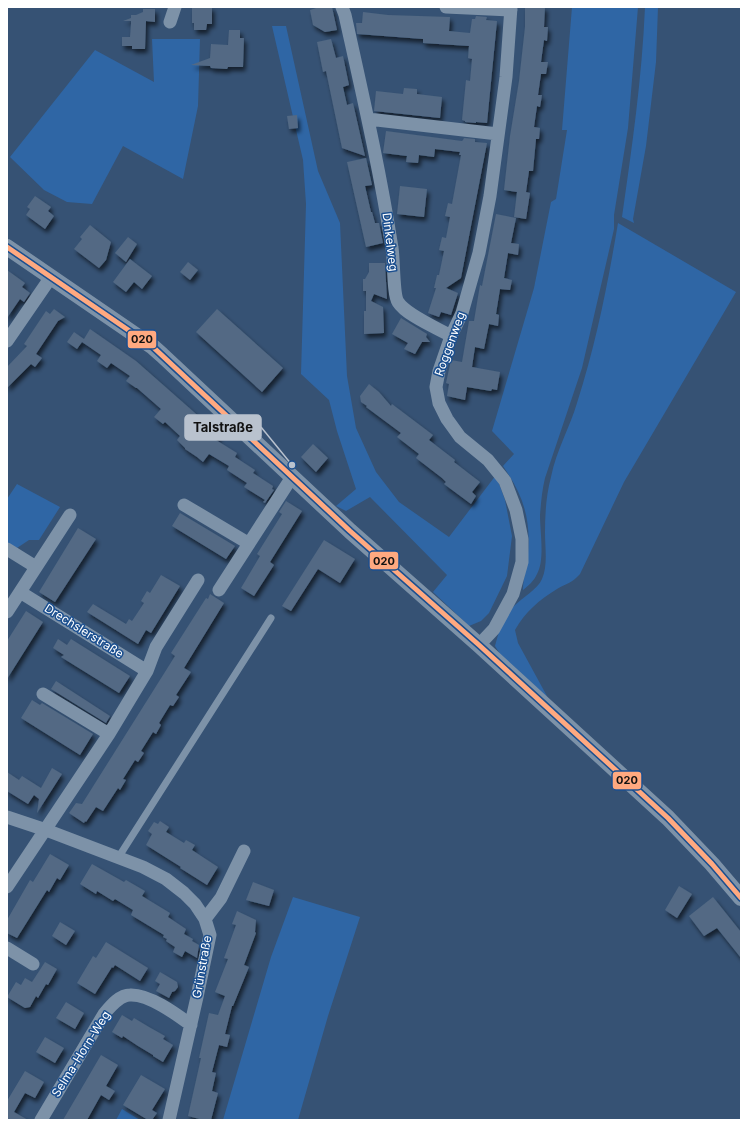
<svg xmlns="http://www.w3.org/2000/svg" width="748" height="1127" viewBox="0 0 748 1127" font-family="Inter,sans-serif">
<defs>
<filter id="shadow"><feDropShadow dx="2.5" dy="4" stdDeviation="2" flood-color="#0009"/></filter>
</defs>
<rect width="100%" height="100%" fill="#365274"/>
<!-- green -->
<path fill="#2f66a5" d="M572 7H638L628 128 614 215V229L582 368 545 478C542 490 541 503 540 515 540 532 545 560 537 574 534 581 528 586 523 590 523 578 527 566 528 554 531 518 523 495 503 466L514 454 492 431 534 288 551 202 556 199 567 130H562Z
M645 7H658L656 62 646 146 633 219 634 223 622 217C632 147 642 78 645 7Z
M272 26H286L318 171 340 223 347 376 356 428 376 472 399 502 449 537 496 475 505 500 512 536 507 576 489 613 481 621 469 626 433 592 447 575 370 497 346 511 336 506 356 489 337 431 329 400 301 374 306 204 303 160Z
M152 39H200L198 106 183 179 123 146 92 204 67 202 44 190 10 157 95 50 154 82Z
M618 223 736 292 624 482 580 574C571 584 567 583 557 589 539 600 525 612 515 630L518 643 548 698 500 654 495 646C499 631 503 617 514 606 522 598 538 589 542 579 548 565 545 548 545 533 545 514 546 496 551 477 556 451 570 427 577 403 596 344 608 283 618 223Z
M17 484 60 507 39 540H29L17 548 7 544V499Z
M293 897 360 917 328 1016 298 1120H223L271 957Z
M122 1109 140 1120H116Z"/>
<!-- building -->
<path fill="#526984" filter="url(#shadow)" d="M192 7H212V24H207L206 30H194V23H192Z
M316 7H332L337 30 325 32 313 25 310 10 316 8Z
M525 7H545L544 27H548L547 41 544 40 541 62H548L546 74H541L538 95H542L540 107 537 106 534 127 540 128 539 139H536L533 171H529L526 192 530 193 526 219 514 217 517 192 504 190 510 136 519 81 525 27Z
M143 9H155V22L146 21 145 49H132V46H122V37H130L131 24V21H123L131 18V15H136L143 12Z
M363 12 388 15 450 17 449 31 470 33 472 19H475L476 16 487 17 486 20 497 21 487 123 476 122V123L465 122V121L462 120 466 80 470 81 472 59 468 58 469 46 423 43V39L357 34 356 23H362Z
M229 30H240V38H244L243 67H228L227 69 211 68 210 66 191 65 210 58 211 44 228 45Z
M331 39 336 58 343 56 349 85 343 87 347 105 353 103 365 156 342 148 326 71 323 72 317 42Z
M404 88 417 89V94L442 97 440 118 374 111 376 91 403 94Z
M297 115 298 128 289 129 287 116Z
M386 131 462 141 463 140 464 138 475 139V142L487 143 461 278 446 288 458 293 451 315 441 312 439 317 428 313 436 288H434L437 275H439L444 251 439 250 442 237 446 238 450 217 445 216 448 203 452 204 461 155H459L460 152 435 149 434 157 419 155 418 163 406 162 407 156 383 153Z
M366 158 372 185 365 186 371 212H372L375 223H379L383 243 366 247 347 162Z
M400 186 427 189 424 217 397 214Z
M35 196 51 207 48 211 54 216 45 229 26 215 30 209 27 207Z
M496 214 516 218 511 243 519 244 518 255 508 253 504 278 512 280 510 290 500 289 496 314 499 315 498 326 489 324 484 349 475 347 472 367 500 372 497 390 492 389 491 391 467 387 465 400 447 396 449 384 446 383 451 360 462 362 469 321H474L480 285 482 286Z
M90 225 111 242 106 260 99 268 74 249 82 239 80 237Z
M128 237 137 244 126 262 115 253Z
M130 259 152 276 142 289 134 282 126 292 113 282Z
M188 262 198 270 190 280 180 272Z
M369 263H385L387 299 374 294 371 301 383 307 384 333 364 334V311H366V291H363V279H365L369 272Z
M7 270 25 283 22 287 30 293 24 302 20 299 7 318Z
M54 309 65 317 58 321 36 354 42 358 35 367 31 364 7 388V367L27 346 24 344 46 311 50 314Z
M217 309 283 368 262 392 196 332Z
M401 318 427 334 426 337 430 342H422L415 354 404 349 408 343 392 334Z
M90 329 136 361 220 435 216 440 237 453 235 457 255 470 253 473 273 486 272 489 274 490 265 503 263 502 265 500 244 487 247 483 227 470 229 466 209 454 203 462 197 457 185 449V448L177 440 180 436 165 422 163 424 154 417 161 409 137 388H136L126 381 130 376 111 363 107 368 97 361 101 355 82 342 77 349 67 342 74 332 84 339Z
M369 384 379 392 391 406 392 404 433 435 429 440 455 460 454 462 480 482 472 492 476 496 471 504 444 484 446 482 442 478 416 458 419 454 397 437 401 433 366 407 367 406 361 402 360 396Z
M313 444 328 458 316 472 301 457Z
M286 501 302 511 270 562 274 565 254 596 241 588 260 556 257 554 282 514 279 512Z
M180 513 235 546 226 559 172 526Z
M78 528 96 539 55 602 39 592Z
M324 540 355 559 340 583 318 569 291 611 282 606Z
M161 575 180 586 151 633 146 630 138 644 87 612 93 604 126 624 129 619 132 621 144 603 141 601 147 591 150 593Z
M210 594 224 603 184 668 191 672 176 695 179 697 173 706 170 705 159 723 161 725 156 734 153 732 141 751 144 753 138 762 135 760 123 779 126 780 120 790 118 788 103 811 96 807 86 822 85 821 84 823 69 813 76 803 82 804 175 656 171 653 206 598 208 599Z
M26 611 43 622 7 679V641Z
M58 639 67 645 71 639 130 676 119 693 61 657 64 655 53 648Z
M56 681 110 716 106 723 51 689Z
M32 700 40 705 42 703 93 734 80 755 21 718Z
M52 768 62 774 37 813 39 799 34 795 28 804 7 791V772L19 780 22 776 41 788Z
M160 821 169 827 166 832 184 843 186 840 195 845 192 850 218 867 207 885 180 868 181 867 146 845 152 834 148 831 154 822 158 824Z
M50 854 69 865 60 880 57 878 49 892 47 890 17 938 7 933V920L30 880 33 882Z
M92 864 124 882 126 880 145 891 142 896 170 913 168 917 186 929 184 934 193 939 192 941 199 945 197 958 185 951 182 957 173 952 175 947 166 941 167 939 163 937 164 935 131 915 133 910 115 899 113 901 97 891 96 894 80 884Z
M253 882 274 890 269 906 246 900Z
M679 886 692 894 677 918 665 910Z
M713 897 741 932V958L717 928 704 936 689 916Z
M237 911 256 920 255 932 256 933 244 965 249 967 233 1006H232L225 1034 230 1035 227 1047 219 1045 212 1072 216 1073 212 1091 218 1093 211 1120H203L188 1116 201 1058H199L209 1013 218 1015 225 996 215 992 228 959 224 958 236 925 232 924Z
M60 922 75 931 66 945 52 936Z
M106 942 148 968 140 981 115 965 113 968 112 967 95 994 77 983 93 956 96 958Z
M45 962 57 969 48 985 46 984 38 998 36 996 30 1007 25 1008 7 997 16 982 21 985 25 978 32 982Z
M160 972 177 982 178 987 175 991 172 992 169 998 156 991 160 984 155 981Z
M66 1002 84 1013 75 1029 56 1018Z
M122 1015 132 1021 134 1018 149 1027 165 1036 163 1039 173 1045 163 1062 153 1056V1055L138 1046 123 1036 122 1038 112 1032Z
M45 1037 64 1048 55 1063 36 1052Z
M101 1055 118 1065 106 1086 115 1091 109 1100 101 1095 87 1120H63Z
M25 1071 44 1082 35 1098 25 1093 14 1112 28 1120H7V1101Z
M141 1075 165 1089 152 1110 157 1113 152 1120H148L123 1105Z"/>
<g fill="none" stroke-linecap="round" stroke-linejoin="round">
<!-- service -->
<path stroke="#7d92a8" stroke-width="7" d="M118 858 271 618"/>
<!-- minor -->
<path stroke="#7d92a8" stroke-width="13" d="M342 7 345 15C362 92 380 170 392 248 394 259 393 295 398 302 406 315 437 328 451 336
M446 7 511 10
M170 22 175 7
M368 119 498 134
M7 341 51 277
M184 505 248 543
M7 549 36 567
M219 590 292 477
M20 592 147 671
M7 612 70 515
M479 645 494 629 513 594 522 562V539L516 510 505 481 488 460 460 437 447 419 439 403 436 387 439 371 451 336 462 313 479 253 490 196 506 77 511 7
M43 694 109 734
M7 817 46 830 143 867 166 879 184 893 195 904 205 919 210 935 197 997 169 1120
M7 887 109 734 147 671 156 647 198 580
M205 919 221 898 244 851
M7 948 33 964
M41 1120 104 1014C110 1007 119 995 130 995 149 994 176 1014 191 1025"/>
<!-- tertiary -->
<path stroke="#7d92a8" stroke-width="16" d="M7 247 153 347 162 355 350 531 479 645 668 818 712 864 741 898"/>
<!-- bus-1 casing -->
<g stroke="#1b4f8f" stroke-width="8">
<path id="bus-1" d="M7 247 153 347 350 531 479 645 668 818 712 864 741 898"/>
</g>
<!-- bus-1 -->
<use href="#bus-1" stroke="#ffa980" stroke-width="5"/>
</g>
<g text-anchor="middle" stroke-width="3" stroke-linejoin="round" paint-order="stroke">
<!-- street labels -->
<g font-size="12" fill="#fff" stroke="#1b4f8f">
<text transform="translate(390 242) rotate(83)" y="4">Dinkelweg</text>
<text transform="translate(450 344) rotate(-70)" y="4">Roggenweg</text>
<text transform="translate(84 631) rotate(32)" y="4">Drechslerstraße</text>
<text transform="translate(202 967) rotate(-80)" y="4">Grünstraße</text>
<text transform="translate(81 1054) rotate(-58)" y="4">Selma-Horn-Weg</text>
</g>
</g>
<!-- callouts -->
<path fill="none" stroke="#b9c2ce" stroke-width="1.5" d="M292 465L261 427"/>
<circle fill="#b9c2ce" stroke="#1b4f8f" stroke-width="1.5" cx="292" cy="465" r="4"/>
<rect fill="#b9c2ce" stroke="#b9c2ce" stroke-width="1.5" x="185" y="415" width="76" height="25" rx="4"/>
<g font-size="13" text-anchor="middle" font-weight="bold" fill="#111">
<text x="223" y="432">Talstraße</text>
</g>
<g stroke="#1b4f8f" stroke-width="1.5">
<rect x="127" y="330" width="30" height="19" rx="4" fill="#ffa980"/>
<rect x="369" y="551" width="30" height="19" rx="4" fill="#ffa980"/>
<rect x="612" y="771" width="30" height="19" rx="4" fill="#ffa980"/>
</g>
<g font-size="11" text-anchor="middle" font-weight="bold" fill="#111">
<text x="142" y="343">020</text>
<text x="384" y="565">020</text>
<text x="627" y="784">020</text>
</g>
<!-- border -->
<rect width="748" height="1127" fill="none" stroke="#ffffff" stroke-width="16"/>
</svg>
